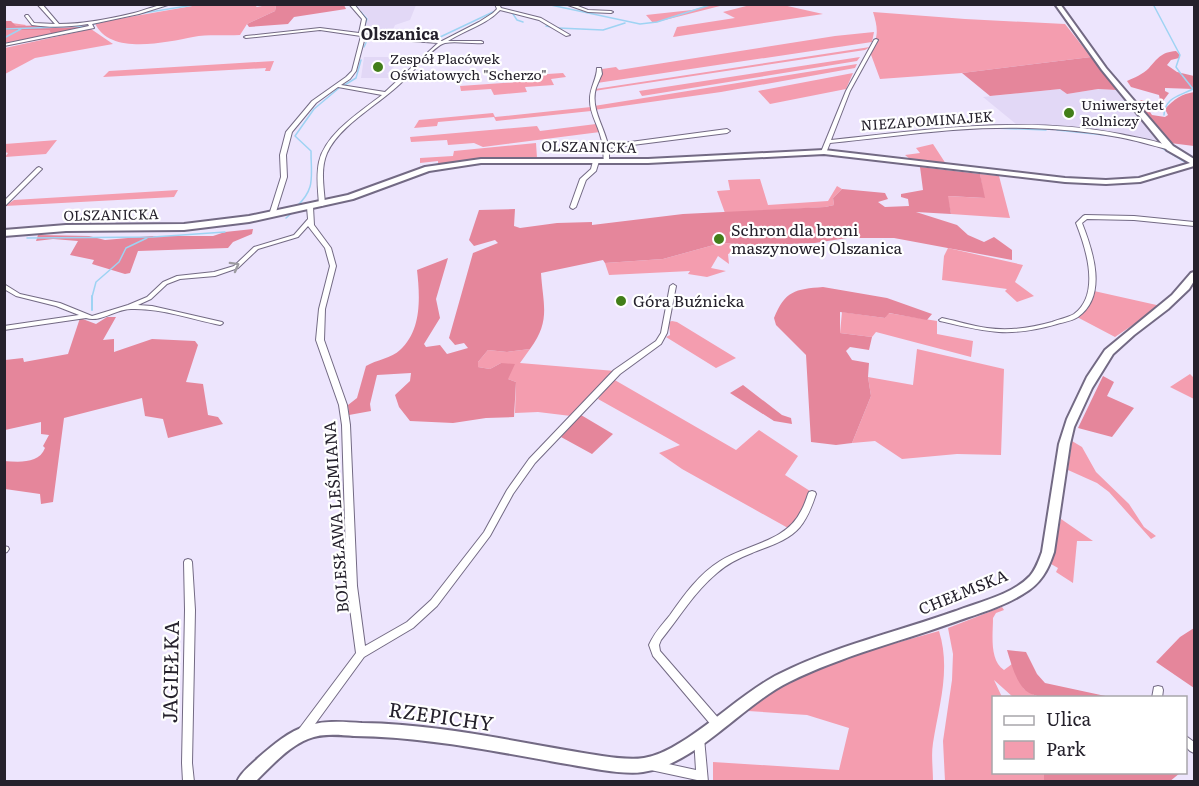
<svg xmlns="http://www.w3.org/2000/svg" width="1199" height="786" viewBox="0 0 1199 786" font-family="Literata,serif">
<rect width="100%" height="100%" fill="#ede5fd"/>
<!-- built -->
<path fill="#e2d8f6" d="M356 5H416L410 20 395 25 391 34H386L387 32 363 33 368 18Z
M364 57H408L397 63 387 74 402 76 400 78H361Z
M1060 89 1067 94 1098 89 1117 90 1159 143 1128 135 1016 124 983 97Z"/>
<!-- green -->
<path fill="#f49daf" d="M253 4 257 7 267 5 276 6 275 11 247 24 240 35C225 36 208 34 193 37 167 42 109 56 95 23L198 5Z
M754 4 783 5 823 14 673 37 677 27 735 18 723 12Z
M710 5H724L653 23 646 15 692 10Z
M873 12 965 19 1065 24 1091 57 962 73 880 79 870 52C879 37 878 28 873 12Z
M5 22 26 25 21 30H49L51 34 5 43Z
M91 29 113 44 35 58 5 74V48Z
M874 32 872 42 597 83 602 69 616 67 619 70 835 36Z
M870 47 865 50 594 91 595 89Z
M860 57 857 61 642 96 639 91Z
M274 61 270 71H265L266 68 103 77 109 71Z
M857 64 855 68 721 92 594 110V106Z
M563 73 566 77 551 79 554 85 525 87 527 92 494 95 491 89 461 91 460 86 517 82 516 76Z
M853 73 846 89 770 104 758 91Z
M591 107V111L496 121 494 117 438 122 437 126 414 128 419 120 493 113 495 117Z
M596 124 600 132 483 147 474 143 448 145 447 140 411 142 410 137 537 126 540 131Z
M57 140 46 154 5 157 8 153 5 152V144Z
M536 143 537 158H492L438 164V161L420 163V158L453 156 454 151Z
M933 144 946 164 910 159 905 155 920 153 916 148Z
M980 174 999 176 1010 218 951 214 947 196 984 198Z
M760 179 768 205 828 201 837 186 842 189 833 198 834 205 825 207 725 213 717 191 730 190 728 180Z
M178 190 174 197 5 206 14 200Z
M721 243 759 245 728 254 729 264 718 256 711 268 726 271 707 277 688 274 690 271 609 275 605 263 663 259Z
M948 248 1023 265 1015 282 1034 296 1017 302 1005 291 1007 289 942 280 944 256Z
M1094 291 1161 306 1115 337 1077 317 1093 299Z
M842 312 885 318 888 313 937 321V334L973 341 971 357 876 332 872 337 840 333Z
M672 321 677 322 736 358 716 368 666 337 670 335 669 322Z
M530 349 520 363 615 371 571 416 538 412 515 413 516 382 508 379 501 363 490 369 478 367V362L488 350 507 352Z
M917 349 1004 369 1001 455 957 454 902 459 875 441 852 443 871 396 868 377 913 385Z
M1190 374 1194 378V399L1170 387Z
M613 379 736 450 759 430 798 456 785 475 810 491 802 515 788 528 682 469 659 453 680 445 598 399Z
M1072 441 1082 447 1096 472 1129 504 1144 527 1156 536 1151 539 1109 492 1097 483 1068 470Z
M1061 519 1093 541H1077L1073 583 1056 572 1058 568 1051 564Z
M1002 607 1004 610 996 613 993 618C993 634 989 660 1004 670L1012 664 1024 689 1038 697H1013L994 680 1002 697 994 698V772L1044 773V781H945L943 741 952 680 953 654 948 628Z
M939 631C951 669 939 705 933 743 931 755 933 769 933 781L713 782V762L839 770 849 728 807 715 748 711 745 708 791 680 853 655Z"/>
<!-- forest -->
<path fill="#e5869b" d="M286 5H344L346 9 294 17 288 24 249 27 247 24 275 11 276 6Z
M4 21H11L16 26 87 24 89 27 51 34 49 30H5Z
M1176 51 1180 55 1179 58 1171 60 1167 65 1177 72 1194 76V89L1165 88V91L1169 93 1163 101 1160 100 1159 95 1131 87 1127 81C1134 78 1143 74 1149 68 1157 59 1161 52 1176 51Z
M1091 57 1117 90 1098 89 1067 94 1060 89 990 96 962 73Z
M1194 92V146L1170 143 1136 104 1141 100 1148 102V109L1152 115 1165 117 1168 115 1165 109C1174 99 1182 94 1194 92Z
M920 167 980 174 985 198 948 196 951 214 916 212 957 225 968 235 984 242 994 237 1012 250V260L894 238H847L815 243 759 245 721 243 663 259 605 263 603 260 541 273C543 305 551 321 530 349L507 352 488 350 478 362V367L490 369 501 363 515 364 508 379 516 382 514 417 486 418 453 423 410 421 399 407 395 395 410 381 411 373 377 375 370 404 371 411 349 415 348 405 357 398 366 366C376 360 392 358 400 350 422 330 420 297 417 270L448 258 436 299 440 318 424 344 426 347 440 345 447 354 468 348 464 343 455 345 449 338 473 253 498 243 495 240 474 246 469 240 479 210 515 209 514 226 520 228 557 223 592 222V225L683 214 825 207 834 205 833 198 842 189 885 193 888 199 878 202 885 207 909 206 908 199 901 197V194L923 190Z
M253 229 252 234 233 242 228 248 138 251 130 273 125 274 92 264 94 260 70 255 78 241 53 239 36 241 38 235 89 236 105 240 151 236H213L225 232Z
M823 287 887 298 932 314 927 320 889 313 885 318 840 312V333L872 337 869 350 850 347 846 351 852 360 869 363 868 377 871 396 852 443 836 445 811 442 806 355 776 325 774 318C785 291 795 289 823 287Z
M107 317H116L103 340 114 339V352L152 339 195 341 198 345 186 382 203 384 208 415 218 417 223 424 168 438 163 419 145 416 142 398 64 418 53 502 41 504 40 494 5 489 4 461C19 462 39 464 45 448L43 446 49 435 41 434V422L5 430V360L23 358 24 362 68 354 80 318 96 324Z
M1103 376 1114 382 1107 396 1134 408 1112 437 1078 428Z
M743 385 782 415 791 418 792 424 774 421 730 393Z
M581 415 613 434 592 454 561 437Z
M1194 628V688L1156 662 1180 637Z
M1007 650 1026 652 1037 674 1045 683 1110 697C1090 698 1038 704 1024 689 1015 679 1011 663 1007 650Z
M1044 773V772L1180 773 1169 782 1044 781Z"/>
<g fill="none" stroke-linecap="round" stroke-linejoin="round">
<!-- stream-far1 -->
<path stroke="#9ed3f3" stroke-width="1.5" d="M355 4 359 11
M546 4 640 24 657 22 713 4
M1153 4 1180 55 1176 67 1181 74
M361 12 367 19 363 30
M137 14 200 4
M513 14 517 20 523 22
M94 24 108 20
M546 26 551 27
M558 28 603 30 625 23
M4 29 88 26
M372 35 438 38 493 12
M4 38 21 29
M364 47 368 38
M343 86 356 78 361 60
M1164 115C1165 97 1180 96 1193 89L1182 75
M994 128 1046 130
M1057 130 1114 136
M1162 148 1185 162
M296 207C316 189 311 177 311 151L295 136 314 109 339 88
M286 218 293 212
M27 238 153 237 225 232
M92 297 96 282 119 262 126 248 147 238"/>
<!-- stream -->
<path stroke="#9ed3f3" stroke-width="2" d="M92 296V310"/>
<!-- minor casing -->
<g stroke="#736a84" stroke-width="2">
<path id="minor" d="M37 4H42L59 24C84 24 109 19 134 13 146 10 158 4 171 4L139 14 92 24 94 28 4 46V44L89 26 88 24C69 27 51 28 32 25L25 16 26 15H28L34 23 55 24Z
M349 4H354L366 19 363 34 385 37 442 41 479 22 493 13 497 9 495 4H499L501 8 541 18 570 35 566 36 539 20 500 10C486 25 465 30 448 41H481L483 42V43C471 44 456 41 445 43 435 45 413 72 404 80 382 103 340 124 327 153 320 169 324 188 325 204L322 206 319 204C318 190 316 176 319 162 325 134 360 112 382 95L338 87 316 103 292 132 286 155 287 177 275 215 274 216H270L269 215 281 177 280 155 286 132 312 101 346 77 352 71 361 36 320 30 246 38 244 37 246 36 320 28 359 33 362 19ZM365 37 385 39 438 43 385 92 341 85 350 79 356 71Z
M565 4H573L588 10 611 11 613 12 611 13 588 12Z
M876 39 878 40 850 91 831 140C927 130 1024 115 1120 134 1137 138 1157 140 1173 148L1170 150C1151 145 1132 139 1112 136 1060 127 1005 126 953 130 912 133 871 139 830 143L826 153H822L821 152 846 91 874 40Z
M597 68H601L602 74C600 78 598 83 596 88 590 108 604 126 608 145L727 129 730 131 727 133 609 148V161L604 162C603 154 604 146 601 138 598 125 590 114 590 101 589 89 597 79 597 68Z
M596 159 599 161 596 171 586 180 576 207 573 209 571 208 570 207 580 179 591 169 593 161Z
M39 167 42 169 4 207V201L37 168Z
M310 205 313 207 314 225 331 248 336 266 325 309 324 340 347 405 350 425 357 586 365 646 407 622 431 600 484 532 507 490 529 459 614 370 656 341 661 333 670 286 673 284 676 286 667 333 661 344 620 374 535 463 513 494 490 536 437 606 413 628 364 657 307 735 303 737 299 735 298 732 299 729 356 653 347 586 342 425 339 405 316 340 319 309 330 266 325 248 308 226 298 237 258 249 238 268 215 276 180 279 167 284 151 299 138 305 152 306 222 322 223 323 222 324 220 325C191 319 161 308 131 309 116 309 100 323 86 318L4 330V326L79 315 56 306 16 296 4 289V284L20 294 60 303 92 316 128 305 147 297 163 282 177 276 214 272 234 266 254 247 294 235 308 219 307 207Z
M1085 215 1134 216 1194 222V226L1134 220 1087 219 1082 223C1093 251 1108 296 1078 317 1072 321 1064 322 1057 324 1009 338 986 332 940 321L939 320 942 318C957 321 972 326 987 328 1009 331 1031 328 1052 322 1059 319 1067 318 1074 314 1101 294 1086 248 1076 223L1083 216Z
M812 491 815 492 816 494C812 506 808 517 800 527 788 541 769 546 752 553 739 558 727 564 717 573 694 592 679 618 661 640L659 645 660 651 720 720 721 723 720 726 716 728 712 726 653 656 649 645C654 633 662 625 670 615 684 595 699 574 720 561 747 544 786 542 801 511 804 506 806 500 808 494L809 492Z
M4 546 8 547 9 549 7 552 4 553Z
M188 559 191 560 192 562 195 610 192 763 194 782H183L182 763 185 610 184 562 185 560Z
M1158 686 1162 687 1163 690 1162 698H1152L1154 687Z
M699 733 703 735 704 738 708 782H697V780L646 769 645 765 646 761 650 760 696 770 694 738 695 735Z
M1186 736 1194 742V753L1190 751 1186 747Z"/>
</g>
<!-- tertiary casing -->
<g stroke="#736a84" stroke-width="4">
<path id="tertiary" d="M1055 4H1060L1106 68 1173 146 1194 159V166L1140 182 1106 184 1065 182 824 154 648 163H481L429 171 353 199 249 222 184 230 66 231 4 236V230L66 225 184 224 249 216 348 195 425 167 481 159H648L824 150 1065 178 1106 180 1139 178 1190 163 1167 150 1102 70Z
M1194 272V281L1189 289 1168 309 1134 335 1113 354 1092 388 1074 427 1070 444 1054 552C1048 570 1041 584 1023 594 1004 606 981 613 960 620 903 641 843 655 789 682 742 705 695 765 643 772 630 774 616 772 602 770 520 757 438 737 354 736 340 735 322 733 308 739 288 747 271 766 255 782H237C241 772 251 765 258 758 273 745 289 731 307 726 325 720 344 722 362 723 443 724 523 744 602 756 616 758 630 760 644 758 684 752 738 694 779 674 835 646 897 632 956 611 979 602 1012 595 1030 576 1036 569 1039 560 1042 552L1059 444 1067 419 1087 377 1105 350 1172 295 1191 273Z"/>
</g>
<!-- minor -->
<use href="#minor" fill="#fff" fill-rule="evenodd"/>
<!-- tertiary -->
<use href="#tertiary" fill="#fff" fill-rule="evenodd"/>
</g>
<!-- one-way arrows -->
<defs><path id="oneway-chevron" d="M-2-3.5L2.5 0L-2 3.5" fill="none" stroke-width="1.6" stroke-linecap="round" stroke-linejoin="round" transform="scale(1.5)"/></defs>
<use stroke="#9d9ba0" href="#oneway-chevron" transform="translate(235 266) rotate(-29)"/>
<!-- markers -->
<g fill="#427e19" stroke="#fff" stroke-width="2">
<circle cx="378" cy="67" r="6"/>
<circle cx="1069" cy="113" r="6"/>
<circle cx="719" cy="239" r="6"/>
<circle cx="621" cy="301" r="6"/>
</g>
<g text-anchor="middle" stroke-width="4.5" stroke-linejoin="round" paint-order="stroke">
<!-- far-poi labels -->
<g font-size="14" fill="#25212c" stroke="#fff" text-anchor="start">
<text x="390" y="64">Zespół Placówek<tspan x="390" dy="16">Oświatowych "Scherzo"</tspan></text>
<text x="1081" y="110">Uniwersytet<tspan x="1081" dy="16">Rolniczy</tspan></text>
</g>
<!-- far-street labels -->
<g font-size="14" fill="#25212c" stroke="#fff">
<text transform="translate(927 121) rotate(-4)" y="5">NIEZAPOMINAJEK</text>
<text transform="translate(589 147) rotate(1)" y="5">OLSZANICKA</text>
<text transform="translate(111 215) rotate(-1)" y="5">OLSZANICKA</text>
</g>
<!-- far-quarter labels -->
<g font-size="16" font-weight="bold" fill="#25212c" stroke="#fff">
<text x="400" y="40">Olszanica</text>
</g>
<!-- poi labels -->
<g font-size="16" fill="#25212c" stroke="#fff" text-anchor="start">
<text x="731" y="236">Schron dla broni<tspan x="731" dy="18">maszynowej Olszanica</tspan></text>
<text x="633" y="307">Góra Buźnicka</text>
</g>
<!-- street labels -->
<g font-size="16" fill="#25212c" stroke="#fff">
<text transform="translate(336 517) rotate(-94)" y="6">BOLESŁAWA LEŚMIANA</text>
<text transform="translate(963 592) rotate(-22)" y="6">CHEŁMSKA</text>
</g>
<!-- near-street labels -->
<g font-size="20" fill="#25212c" stroke="#fff">
<text transform="translate(171 672) rotate(-89)" y="7">JAGIEŁKA</text>
<text transform="translate(441 717) rotate(8)" y="7">RZEPICHY</text>
</g>
</g>
<!-- border -->
<rect width="1199" height="786" fill="none" stroke="#25212c" stroke-width="12"/>
<!-- legend -->
<rect x="992" y="696" width="195" height="78" fill="#ffffff" stroke="#a8a6ab" stroke-width="1.5"/>
<rect x="1004" y="716" width="30" height="9" fill="#ffffff" stroke="#a8a6ab" stroke-width="1.5"/>
<text x="1046" y="726" font-size="18" fill="#25212c">Ulica</text>
<rect x="1004" y="741" width="30" height="18" fill="#f49daf" stroke="#a8a6ab" stroke-width="1.5"/>
<text x="1046" y="756" font-size="18" fill="#25212c">Park</text>
</svg>
